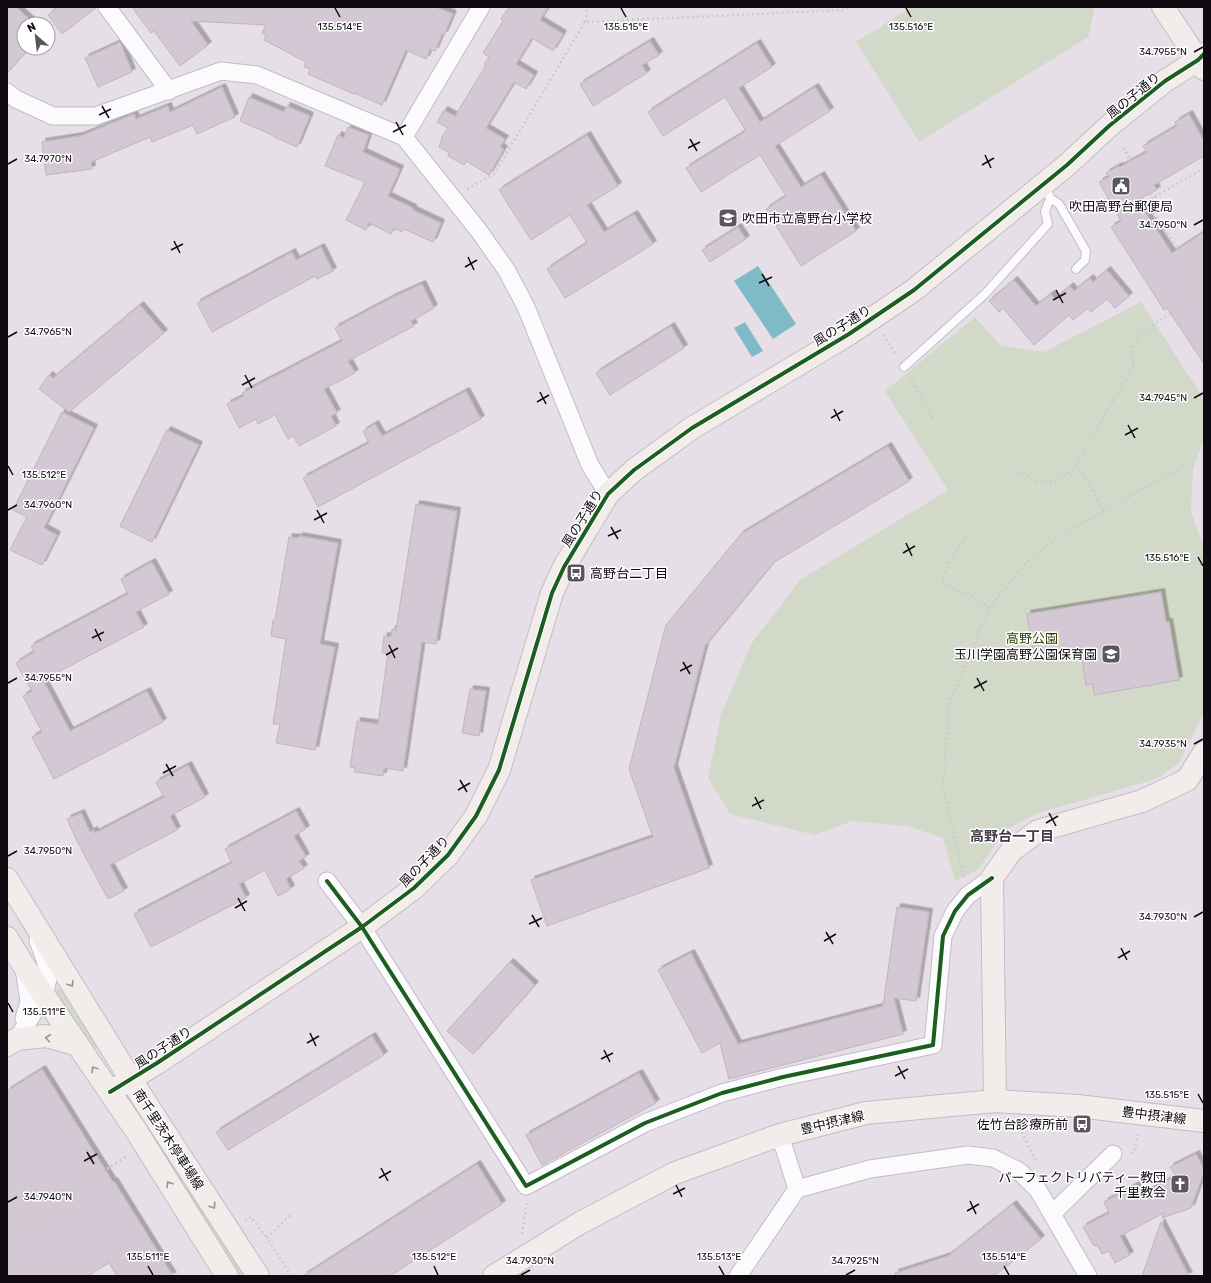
<svg xmlns="http://www.w3.org/2000/svg" width="1211" height="1283" viewBox="0 0 1211 1283" font-family="Rubik,'Noto Sans JP',sans-serif">
<defs>
<filter id="shadow"><feDropShadow dx="3.5" dy="-3.5" stdDeviation="0" flood-color="#0004"/></filter>
</defs>
<rect width="100%" height="100%" fill="#e7dfe8"/>
<!-- green -->
<path fill="#d2d9c8" d="M912 7H1095L1088 37 919 142 856 42Z
M1141 302 1204 399V438L1193 469 1191 512 1204 548V713L1178 764 1156 779 1035 814 1004 831 978 870 955 881 943 838 907 826 852 821 815 835 730 814 708 778 721 714 751 644 800 580 948 490 885 391 975 317 1001 346 1044 352Z
M57 989H62L99 1046 98 1048H91L55 992Z
M148 1128H152L248 1276H239L147 1130Z"/>
<!-- water -->
<path fill="#7fbbc6" d="M758 266 796 324 773 339 734 281Z
M745 322 763 351 752 357 734 328Z"/>
<!-- building -->
<path fill="#d4c8d5" stroke="#bdb6be" filter="url(#shadow)" d="M7 7H16L35 24H24V48H29L7 73Z
M58 7H97L62 34 48 15Z
M132 7H436L453 14 444 35 442 34 435 51 430 49 426 59 406 50 382 105 354 93V94L308 74 310 69 304 67 306 62 264 40 266 35 262 33 266 25 191 21 208 45 180 66 154 31 151 33Z
M509 7H548L540 20 563 34 553 51 532 38 516 64 534 75 526 89 514 82 486 128 505 139 500 147 504 149 489 175 466 161 464 165 448 156 449 153 439 147 442 139 441 138 448 128 437 122 444 110 455 116 486 65 484 64 489 57 483 53 503 21 501 19Z
M650 41 659 55 642 65 647 73 593 106 580 84Z
M120 42 132 72 98 87 85 58Z
M757 43 772 67 739 88 760 122 815 87 830 111 775 146 801 187 821 175 856 231 801 266 766 209 786 196 760 155 701 192 686 168 746 131 725 97 663 136 648 112Z
M222 87 235 117 197 134 193 125 152 142 150 137 91 162 92 169 46 175 42 142 80 136 134 114 136 119 168 106 170 112Z
M249 97 284 112 287 106 310 116 297 147 274 137V136L240 121Z
M1189 114 1204 141V156L1154 185 1157 190 1137 200 1172 253 1204 232V364L1167 308 1164 310 1111 227 1121 221 1099 182 1109 177 1106 173 1119 166 1120 167 1147 152 1143 146 1177 126 1175 122Z
M348 127 369 135 363 152 400 169 388 196 413 208V210L441 223 433 242 404 229 402 232 394 228 391 234 369 223 366 230 346 220 365 182 325 166 338 135 344 138Z
M587 135 618 186 587 205 604 232 634 214 653 244 565 298 547 269 587 243 570 215 531 240 499 190Z
M738 227 746 239 710 262 702 250Z
M321 247 333 271 317 279 315 276 212 332 197 303 292 252 296 260Z
M1107 270 1129 296 1115 308 1107 299 1091 312 1088 308 1073 320 1069 315 1034 345 1003 308 999 312 989 301 1014 280 1036 306 1051 294 1055 299 1070 286 1074 291 1090 278 1093 282Z
M422 284 434 308 411 321 414 326 348 361 355 373 324 389 337 413 331 416 336 426 299 446 293 436 288 439 275 415 258 424 256 419 239 428 227 404 244 396 242 393 342 341 335 328 393 297Z
M140 305 164 333 69 412 39 389 49 375 53 378Z
M671 326 684 348 610 395 596 373Z
M466 391 481 419 318 507 303 478 369 443 363 431 375 424 382 436Z
M62 412 94 428 44 528 57 535 42 565 10 550 27 517 13 510Z
M167 430 199 445 152 542 120 526Z
M888 446 909 481 773 563 705 646 674 768 709 868 547 926 531 880 653 837 629 769 666 625 741 534Z
M416 504 457 511 436 644 422 642 403 771 384 768 383 776 354 772 355 768 350 767 357 721 378 724 388 653H382L384 636 391 637 392 629 396 630Z
M299 536 338 543 320 644 335 647 315 750 276 743 280 724H273L286 639 271 636 273 620H275L289 537 299 538Z
M152 562 169 594 136 612 144 627 43 680 70 731 147 691 163 722 54 779 32 737 42 732 23 696 32 691 16 663 34 652 31 646 128 594 121 579Z
M1161 592 1166 622H1169L1179 680 1094 695 1093 684 1086 685 1080 647 1034 655 1027 614Z
M470 689 486 691 479 736 462 733Z
M188 765 205 797 170 816 177 830 110 865 124 891 108 899 76 839 67 819 81 813 90 832 94 830 95 833 164 797 156 782Z
M296 811 306 829 294 836 306 857 299 861 304 868 286 879 291 889 278 896 265 870 239 884 246 898 151 947 134 914 232 863 225 849Z
M897 907 929 912 916 1001 894 998 903 1034 729 1079 720 1043 702 1053 658 970 691 953 738 1044 883 1006Z
M510 962 535 985 473 1054 447 1031Z
M372 1036 384 1055 228 1150 216 1132Z
M42 1069 113 1182 114 1181 173 1276H117L109 1263 88 1276H7V1091Z
M639 1073 656 1103 542 1165 526 1135Z
M1196 1154 1204 1169V1172L1191 1208 1162 1218 1164 1213 1120 1236 1130 1255 1115 1263 1109 1251 1102 1254 1097 1245 1094 1246 1083 1227 1109 1213 1104 1202 1136 1185 1141 1195 1176 1176 1170 1167Z
M477 1164 502 1204 390 1276H303Z
M1013 1204 1041 1239 994 1276H896L895 1273 948 1256Z
M1161 1222 1189 1276H1142Z"/>
<g fill="none" stroke-linecap="round" stroke-linejoin="round">
<!-- lane casing -->
<g stroke="#c2bcc3" stroke-width="10">
<path id="lane" d="M1048 193 1050 198 1059 204 1086 251 1085 260 1076 269
M904 367 985 294 1048 224 1045 212 1050 198"/>
</g>
<!-- street casing -->
<g stroke="#c2bcc3" stroke-width="19">
<path id="street" d="M107 7 169 91
M7 92 16 99 53 116H96L221 71 257 75 404 137 479 231 507 271 526 307 590 465 608 494
M404 137 481 7
M327 881 362 927 526 1186 645 1123 722 1093 783 1077 933 1045 943 936 955 911 968 895 992 878
M24 1018 29 1002 24 968
M17 1039C27 1022 49 994 48 974 47 963 42 951 38 941
M780 1135 797 1189
M1052 1214 1113 1154
M738 1276 797 1189 870 1169 968 1155 993 1158 1019 1171 1038 1190 1088 1276"/>
</g>
<!-- secondary casing -->
<g stroke="#c2bcc3" stroke-width="24">
<path id="secondary" d="M1163 7 1204 69
M7 879 131 1080 258 1276
M7 938 24 966 135 1129 227 1276
M7 1045 17 1039 46 1036 78 1045
M110 1092 157 1063 362 927 414 888 448 855 476 816 499 770 552 593 564 567 608 494 634 470 692 428 849 334 914 290 1067 165 1109 126 1165 81 1198 60 1204 54
M995 1101 992 878 1012 850 1038 831 1142 801 1187 780 1204 753
M494 1276 580 1223 675 1173 780 1135 866 1113 995 1101 1078 1106 1204 1121"/>
</g>
<!-- path -->
<path stroke="#cdcacd" stroke-width="2.5" stroke-dasharray="2 3" stroke-linecap="butt" d="M585 22 587 14V7
M1123 148 1136 164
M1125 152 1132 166
M1204 168 1146 202 1204 288
M467 189 494 174 585 22 843 10 849 7
M1149 194 1154 198
M883 335 897 356
M910 377 933 419
M1077 464 1104 511
M1013 469 1038 482 1055 481 1072 471 1133 367V347L1142 332 1204 292
M969 533 947 565 942 584 971 595 989 608
M964 877 943 788 949 704 989 608 1026 563 1058 537 1187 464
M1017 1123 1036 1161
M1131 1154 1135 1149 1138 1134
M245 1221 251 1217 267 1238
M7 1228 58 1196 78 1187
M522 1234 527 1203
M7 1235 62 1201 84 1184 128 1155
M285 1276 289 1273
M291 1276 267 1238 291 1214"/>
<!-- lane -->
<use href="#lane" stroke="#fbfafc" stroke-width="8"/>
<!-- street -->
<use href="#street" stroke="#fbfafc" stroke-width="17"/>
<!-- secondary -->
<use href="#secondary" stroke="#f2edeb" stroke-width="22"/>
<!-- cycleway casing -->
<g stroke="#fff" stroke-width="6">
<path id="cycleway" d="M327 881 362 927 526 1186 645 1123 722 1093 783 1077 933 1045 943 936 955 911 968 895 992 878
M110 1092 157 1063 362 927 414 888 448 855 476 816 499 770 552 593 564 567 608 494 634 470 692 428 849 334 914 290 1067 165 1109 126 1165 81 1198 60 1204 54"/>
</g>
<!-- cycleway -->
<use href="#cycleway" stroke="#1b5e20" stroke-width="4"/>
</g>
<!-- one-way arrows -->
<defs><path id="oneway-chevron" d="M-2-3.5L2.5 0L-2 3.5" fill="none" stroke-width="1.6" stroke-linecap="round" stroke-linejoin="round"/></defs>
<g stroke="#989394">
<use href="#oneway-chevron" transform="translate(71 984) rotate(58)"/>
<use href="#oneway-chevron" transform="translate(48 1038) rotate(-173)"/>
<use href="#oneway-chevron" transform="translate(94 1069) rotate(-124)"/>
<use href="#oneway-chevron" transform="translate(169 1184) rotate(-122)"/>
<use href="#oneway-chevron" transform="translate(213 1206) rotate(57)"/>
</g>
<!-- ticks -->
<path fill="none" stroke="#100b11" stroke-width="1.5" d="M335 8 340 17M621 8 626 17M906 8 911 17M1194 52 1203 47M102 106 109 118M99 115 111 109M396 122 403 135M393 132 406 125M690 139 697 151M688 148 700 142M985 155 991 168M8 164 17 159M982 165 994 158M1194 225 1203 220M174 241 180 253M171 250 183 244M468 257 474 270M465 267 477 260M762 274 769 286M759 283 772 277M1056 290 1063 303M1053 300 1066 293M8 337 17 332M245 375 252 388M242 385 255 378M540 392 546 404M1194 398 1203 393M537 402 549 395M834 409 840 421M831 418 843 411M1128 425 1135 438M1125 435 1138 428M8 466 13 475M8 510 17 505M317 510 324 523M314 520 327 513M611 527 618 539M608 536 621 530M906 543 912 556M903 553 915 546M1198 557 1203 566M95 629 101 641M92 638 104 632M389 645 395 658M386 655 398 648M683 662 690 674M680 671 692 665M977 678 984 691M8 683 17 678M974 688 987 681M1194 744 1203 739M166 764 173 776M163 773 176 766M460 780 467 792M458 790 470 783M755 797 761 809M752 806 764 800M1049 813 1056 826M1046 823 1058 816M8 856 17 851M238 898 245 911M235 908 247 901M532 915 539 927M1194 917 1203 912M529 924 542 918M826 932 833 944M824 941 836 934M1121 948 1127 960M1118 958 1130 951M8 1003 13 1012M310 1033 316 1046M307 1043 319 1036M604 1050 610 1062M601 1059 613 1053M898 1066 905 1079M895 1076 908 1069M1198 1094 1203 1103M87 1152 94 1164M84 1161 97 1154M381 1168 388 1181M379 1178 391 1171M676 1185 682 1197M673 1194 685 1188M970 1201 976 1214M8 1202 17 1197M967 1211 979 1204M148 1266 153 1275M434 1266 438 1275M719 1266 724 1275M1004 1266 1009 1275M521 1275 530 1270M846 1275 855 1270"/>
<!-- icons -->
<defs>
<g id="civic-square" transform="scale(1)"><rect x="-9" y="-9" width="18" height="18" rx="4" fill="#5b555c" stroke="#fff"/><path d="M-.6-6.5H3V-4.5H.6V-3L4-1V1h2V6H-6V1h2V-1L-.6-3ZM-1.2 2.5V6h2.4V2.5Z" fill="#fff"/></g>
<g id="school-square" transform="scale(1)"><rect x="-9" y="-9" width="18" height="18" rx="4" fill="#5b555c" stroke="#fff"/><path d="M0-5L7-2L0 1L-7-2ZM-4 1L0 2.5L4 1V4Q0 6-4 4Z" fill="#fff"/></g>
<g id="bus-square" transform="scale(1)"><rect x="-9" y="-9" width="18" height="18" rx="4" fill="#5b555c" stroke="#fff"/><path d="M-5-6H5V4H4V6H2V4H-2V6H-4V4H-5ZM-3.5-4V0h7V-4ZM-3.5 1.2v1.5H-2V1.2ZM2 1.2v1.5H3.5V1.2Z" fill="#fff"/></g>
<g id="church-square" transform="scale(1)"><rect x="-9" y="-9" width="18" height="18" rx="4" fill="#5b555c" stroke="#fff"/><path d="M-1.2-6h2.4v3.5h3.3v2.4h-3.3V6h-2.4V-.1h-3.3v-2.4h3.3Z" fill="#fff"/></g>
</defs>
<g fill-rule="evenodd">
<use href="#civic-square" x="1121" y="186"/>
<use href="#school-square" x="728" y="218"/>
<use href="#bus-square" x="576" y="573"/>
<use href="#school-square" x="1111" y="654"/>
<use href="#bus-square" x="1082" y="1124"/>
<use href="#church-square" x="1180" y="1184"/>
</g>
<g text-anchor="middle" stroke-width="3" stroke-linejoin="round" paint-order="stroke">
<!-- street labels -->
<g font-size="13" fill="#100b11" stroke="#fff">
<text transform="translate(1133 95) rotate(-39)" y="5">風の子通り</text>
<text transform="translate(842 325) rotate(-32)" y="5">風の子通り</text>
<text transform="translate(582 518) rotate(-58)" y="5">風の子通り</text>
<text transform="translate(424 861) rotate(-46)" y="5">風の子通り</text>
<text transform="translate(163 1047) rotate(-33)" y="5">風の子通り</text>
<text transform="translate(1154 1115) rotate(7)" y="5">豊中摂津線</text>
<text transform="translate(832 1122) rotate(-13)" y="5">豊中摂津線</text>
<text transform="translate(169 1139) rotate(57)" y="5">南千里茨木停車場線</text>
</g>
<!-- poi labels -->
<g font-size="13" fill="#100b11" stroke="#fff" text-anchor="end">
<text x="1121" y="211" text-anchor="middle">吹田高野台郵便局</text>
<text x="742" y="223" text-anchor="start">吹田市立高野台小学校</text>
<text x="590" y="578" text-anchor="start">高野台二丁目</text>
<text x="1097" y="659">玉川学園高野公園保育園</text>
<text x="1068" y="1129">佐竹台診療所前</text>
<text x="1166" y="1182">パーフェクトリバティー教団<tspan x="1166" dy="15">千里教会</tspan></text>
</g>
<!-- park labels -->
<g font-size="13" fill="#284200" stroke="#fff">
<text x="1032" y="643">高野公園</text>
</g>
<!-- neighbourhood labels -->
<g font-size="14" font-weight="bold" fill="#463b48" stroke="#fff">
<text x="1012" y="841">高野台一丁目</text>
</g>
</g>
<g font-size="10" text-anchor="middle" fill="#100b11" stroke="#fff" stroke-width="3" stroke-linejoin="round" paint-order="stroke">
<text x="340" y="30">135.514°E</text>
<text x="626" y="30">135.515°E</text>
<text x="911" y="30">135.516°E</text>
<text x="1163" y="55">34.7955°N</text>
<text x="48" y="162">34.7970°N</text>
<text x="1163" y="228">34.7950°N</text>
<text x="48" y="335">34.7965°N</text>
<text x="1163" y="401">34.7945°N</text>
<text x="44" y="478">135.512°E</text>
<text x="48" y="508">34.7960°N</text>
<text x="1167" y="561">135.516°E</text>
<text x="48" y="681">34.7955°N</text>
<text x="1163" y="747">34.7935°N</text>
<text x="48" y="854">34.7950°N</text>
<text x="1163" y="920">34.7930°N</text>
<text x="44" y="1015">135.511°E</text>
<text x="1167" y="1098">135.515°E</text>
<text x="48" y="1200">34.7940°N</text>
<text x="148" y="1260">135.511°E</text>
<text x="434" y="1260">135.512°E</text>
<text x="719" y="1260">135.513°E</text>
<text x="1004" y="1260">135.514°E</text>
<text x="530" y="1264">34.7930°N</text>
<text x="855" y="1264">34.7925°N</text>
</g>
<!-- border -->
<rect width="1211" height="1283" fill="none" stroke="#100b11" stroke-width="16"/>
<!-- north arrow -->
<g transform="translate(36 36) rotate(332)"><circle r="19" fill="#ffffff" stroke="#9f9da0"/>
<path d="M0-3L7 15L0 10L-7 15Z" fill="#5b555c"/>
<text y="-6" font-size="11" font-weight="bold" text-anchor="middle" fill="#100b11">N</text>
</g>
</svg>
